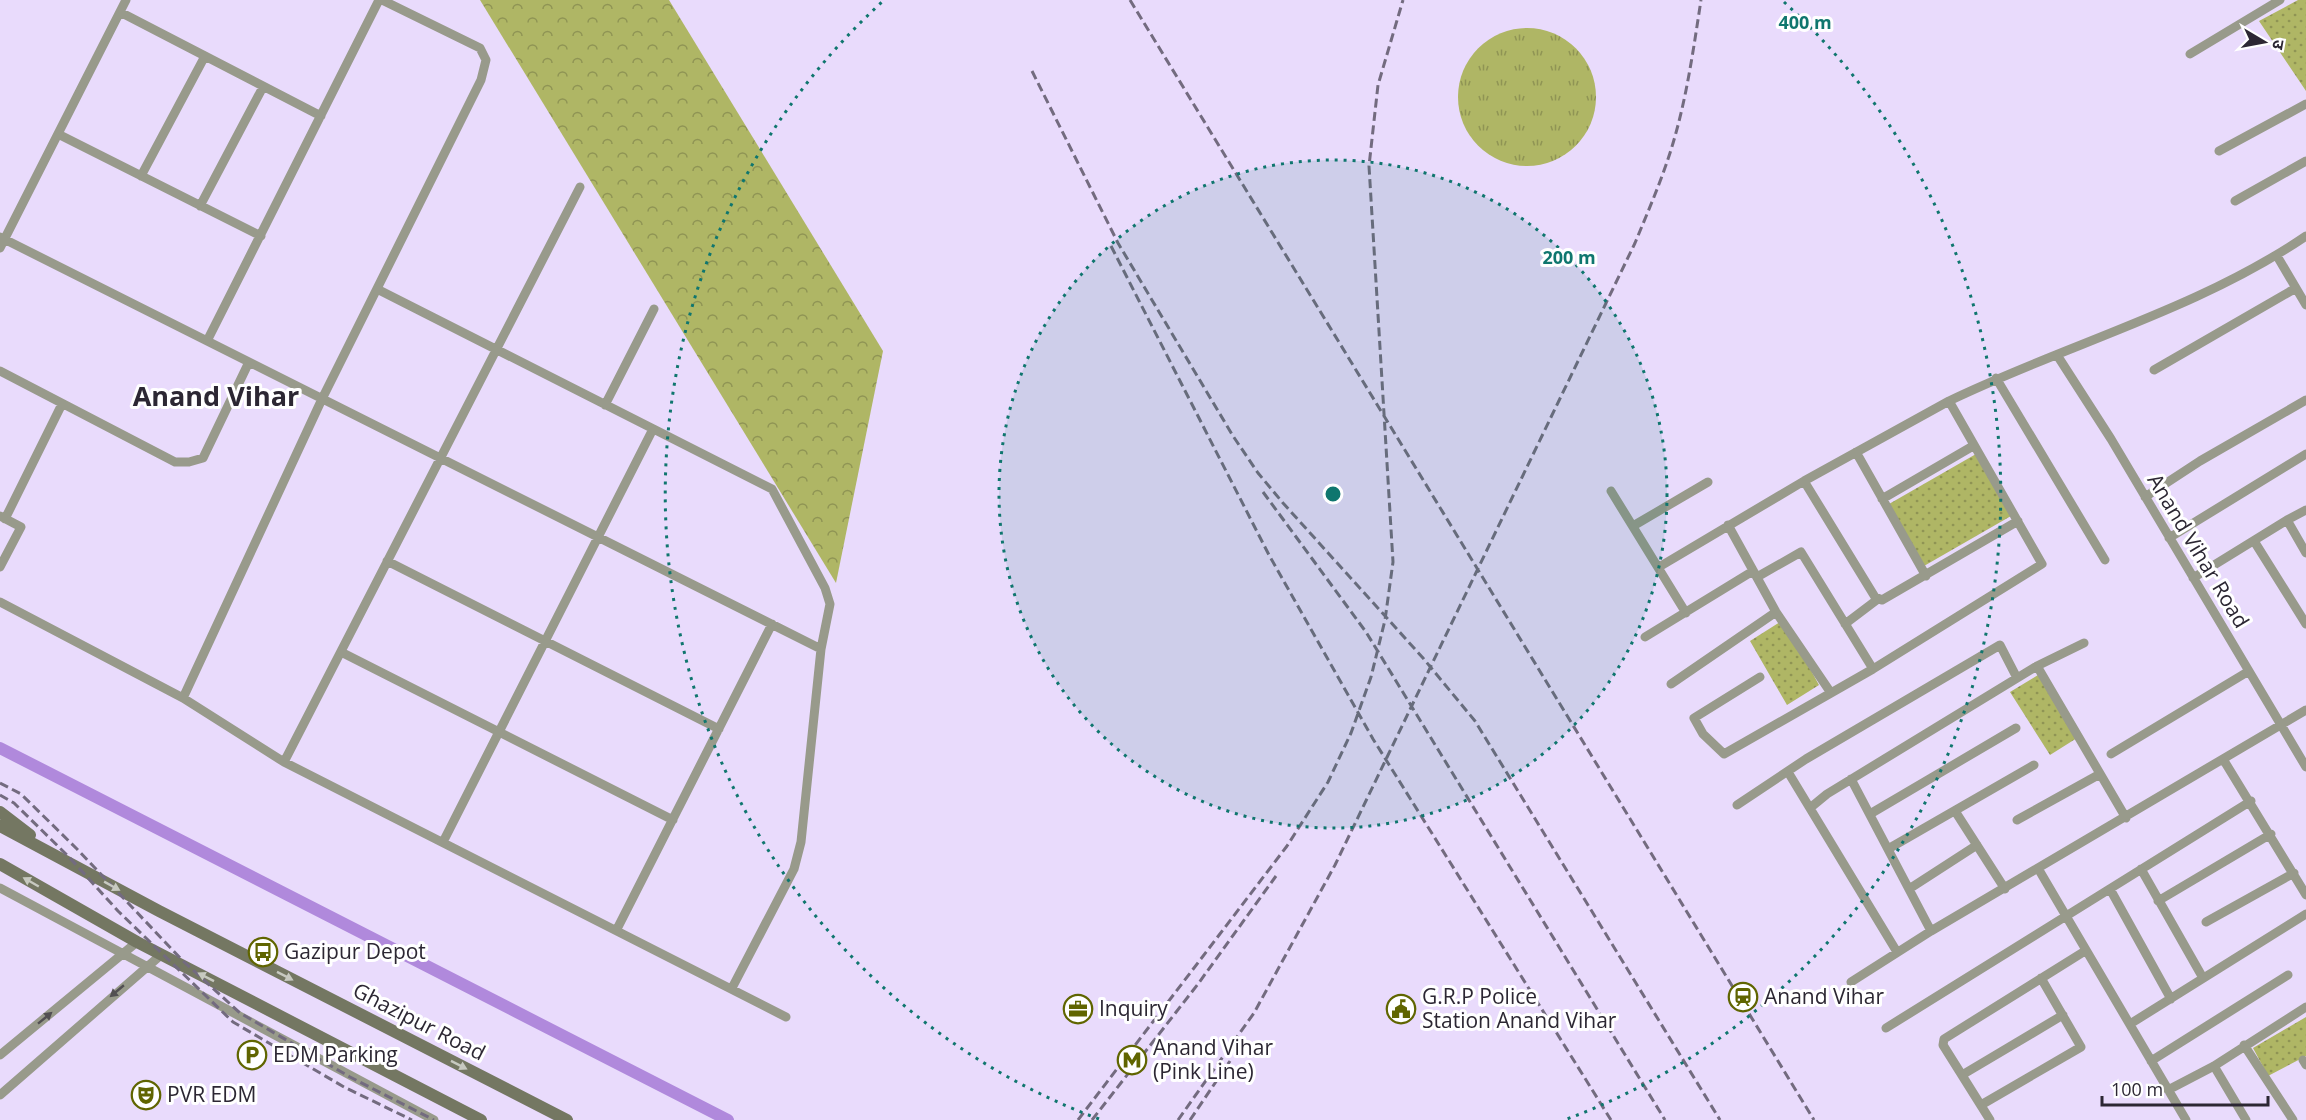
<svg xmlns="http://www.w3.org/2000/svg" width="2306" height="1120" viewBox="0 0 2306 1120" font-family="'Open Sans','Noto Sans Devanagari',sans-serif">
<defs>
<pattern id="grass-tufts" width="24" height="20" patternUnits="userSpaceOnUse" patternTransform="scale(1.5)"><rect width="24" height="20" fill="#afb665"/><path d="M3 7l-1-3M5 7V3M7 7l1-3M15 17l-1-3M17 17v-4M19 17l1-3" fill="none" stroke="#8f9454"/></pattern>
<pattern id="forest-crowns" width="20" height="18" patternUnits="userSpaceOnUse" patternTransform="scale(1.5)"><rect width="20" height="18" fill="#afb665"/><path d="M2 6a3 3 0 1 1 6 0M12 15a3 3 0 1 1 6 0" fill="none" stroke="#8f9454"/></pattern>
<pattern id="park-dots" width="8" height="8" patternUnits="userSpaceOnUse" patternTransform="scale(1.5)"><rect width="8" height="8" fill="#afb665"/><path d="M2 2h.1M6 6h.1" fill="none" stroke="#8f9454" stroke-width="1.8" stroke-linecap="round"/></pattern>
</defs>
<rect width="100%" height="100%" fill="#e9dbfc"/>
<!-- grass -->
<path fill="url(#grass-tufts)" d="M1458 97a69 69 0 1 1 138 0a69 69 0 1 1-138 0Z"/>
<!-- forest -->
<path fill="url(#forest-crowns)" d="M480 0H669L883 351 836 583Z"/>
<!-- park -->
<path fill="url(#park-dots)" d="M2298 0H2306V91L2259 21Z
M1976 454 2011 516 1924 566 1889 504Z
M1783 620 1819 685 1787 705 1750 641Z
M2038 675 2077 738 2050 755 2010 692Z
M2306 1017V1056L2268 1076 2253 1048Z"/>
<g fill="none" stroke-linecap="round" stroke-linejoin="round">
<!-- canal -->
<path stroke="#b089dc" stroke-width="12" d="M0 748 728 1120"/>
<!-- street -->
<path stroke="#989a8b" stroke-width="9" d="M120 12 321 116
M2190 54 2280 0
M58 134 261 236
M2219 151 2306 104
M141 176 205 56
M2235 201 2306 161
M200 206 263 87
M0 237 821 649
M0 248 126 0
M2277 256 2306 305
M377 289 772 489 825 588 830 604 821 649 801 842 794 869 732 988
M207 341 379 0
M2057 355 2111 439 2306 767
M2154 370 2296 288
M0 371 175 462H189L203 458 249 362
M1996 378 2105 560
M1949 401C2067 344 2197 310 2306 236
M605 405 654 309
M1856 452 1926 576
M1804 481 1875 597 1882 600 2018 521
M1611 491 1686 613
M2145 497 2200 461 2306 400
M1882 499 1973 446
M2306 510 2287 520 2306 553
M0 516 21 527 0 567
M5 519 62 404
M1728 525 1776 612 1831 693
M1633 526 1708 482
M2169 538 2306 454
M2254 541 2306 624
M387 561 719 729
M1659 567 1804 481 1949 401 2042 564 1873 669 1724 754 1703 734 1694 718 1760 677
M1757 577 1801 552 1873 669
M2193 578 2287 520
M0 602 183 698 284 762 786 1017
M1845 624 1878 599
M1645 637 1753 571
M341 652 673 820
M2037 666 2126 818
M1671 684 1776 612
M183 698 322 399 481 80 486 60 480 48 382 0
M2111 754 2249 671
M2223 759 2306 895
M284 762 580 187
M1788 772 1897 952
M1851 779 1931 931
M1737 805 1806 759 2000 645 2017 678
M1810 808 1827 794 2037 666 2084 643
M1955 811 2005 889
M1870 814 2016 728
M2017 820 2100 774
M443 842 653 429
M1888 849 2034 765
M2141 869 2203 978
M2039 870 2186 1120
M0 888 434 1120
M1909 889 1977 845
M2110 889 2171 999
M2158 901 2271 834
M2206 922 2294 873
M617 929 772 624
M1851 982 1931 931 2306 710
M2130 1024 2306 914
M1886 1028 2251 801
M2244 1045 2293 1120
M0 1055 137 942
M2303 1060 2306 1065
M2151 1061 2288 975
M2214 1066 2246 1120
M1962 1075 2063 1015
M2168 1090 2214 1066 2306 1007
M0 1095 162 954
M1981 1105 2081 1047 2041 978
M1990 1120 1943 1045 1944 1039 2085 951"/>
<!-- secondary -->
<path stroke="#747762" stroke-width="12" d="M0 812 30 835
M0 826 159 911 567 1120
M0 864 137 942 481 1120"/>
<!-- rail -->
<path stroke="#736b7f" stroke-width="3" stroke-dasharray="9 4.5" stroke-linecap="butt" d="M1130 0 1814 1120
M1032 71 1118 243 1233 436 1258 473 1283 503 1423 658 1475 721 1720 1120
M1111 246 1269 555 1373 739 1611 1120
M1263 492 1366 632 1665 1120
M0 783 21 794 77 849 182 960 240 1013 350 1077 434 1120
M0 795 14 803 69 857 118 911 233 1022 344 1087 412 1120
M1078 1120 1287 846 1328 782 1351 733 1371 677 1385 620 1393 562 1369 166 1378 85 1403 0
M1092 1120 1198 984 1276 876
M1178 1120 1254 1013 1335 865 1635 243C1647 214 1660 184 1670 153 1686 103 1693 52 1701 0
M1190 1120 1230 1061"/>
</g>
<!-- one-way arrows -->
<defs><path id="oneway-solid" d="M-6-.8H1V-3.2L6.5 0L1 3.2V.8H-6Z" transform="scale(1.5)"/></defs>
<g fill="#c7c9c0">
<use href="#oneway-solid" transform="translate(31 882) rotate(-150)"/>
<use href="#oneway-solid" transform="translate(112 886) rotate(29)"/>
<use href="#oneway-solid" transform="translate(285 976) rotate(27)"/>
<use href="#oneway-solid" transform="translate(206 977) rotate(-153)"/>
<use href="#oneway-solid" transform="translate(459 1065) rotate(27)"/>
</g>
<g fill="#524f52">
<use href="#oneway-solid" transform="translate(117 991) rotate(140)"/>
<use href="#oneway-solid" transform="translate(45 1018) rotate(-39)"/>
</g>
<!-- distance rings -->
<circle cx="1333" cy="494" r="334" fill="#0f766e" fill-opacity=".12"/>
<g fill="none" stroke="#0f766e" stroke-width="3" stroke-dasharray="3 6">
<circle cx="1333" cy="494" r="334"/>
<path d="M1099 1119A667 667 0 0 1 882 2M1784 2A667 667 0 0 1 1567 1119"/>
</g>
<!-- icons -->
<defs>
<g id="bus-ring" transform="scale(1.5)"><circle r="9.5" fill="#fff" stroke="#606500" stroke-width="1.5"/><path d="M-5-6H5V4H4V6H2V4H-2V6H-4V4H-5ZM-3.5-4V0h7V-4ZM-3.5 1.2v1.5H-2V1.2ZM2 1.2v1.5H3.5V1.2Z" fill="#606500"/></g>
<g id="station-ring" transform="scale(1.5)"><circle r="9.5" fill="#fff" stroke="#606500" stroke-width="1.5"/><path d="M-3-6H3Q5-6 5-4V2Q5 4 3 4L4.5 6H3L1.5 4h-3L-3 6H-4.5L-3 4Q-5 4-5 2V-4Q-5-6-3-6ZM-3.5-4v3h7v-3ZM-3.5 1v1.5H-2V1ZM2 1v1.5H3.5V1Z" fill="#606500"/></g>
<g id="office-ring" transform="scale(1.5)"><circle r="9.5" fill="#fff" stroke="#606500" stroke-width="1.5"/><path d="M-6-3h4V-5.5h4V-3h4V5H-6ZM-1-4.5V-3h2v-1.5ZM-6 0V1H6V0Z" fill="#606500"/></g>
<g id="civic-ring" transform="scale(1.5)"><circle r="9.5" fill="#fff" stroke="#606500" stroke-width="1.5"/><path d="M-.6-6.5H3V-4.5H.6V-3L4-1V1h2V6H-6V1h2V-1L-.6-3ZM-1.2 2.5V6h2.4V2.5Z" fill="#606500"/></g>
<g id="parking-ring" transform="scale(1.5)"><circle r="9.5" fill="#fff" stroke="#606500" stroke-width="1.5"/><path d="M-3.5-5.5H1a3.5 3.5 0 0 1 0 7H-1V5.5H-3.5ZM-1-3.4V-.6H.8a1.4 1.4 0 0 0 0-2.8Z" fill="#606500"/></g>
<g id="metro-ring" transform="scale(1.5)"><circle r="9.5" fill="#fff" stroke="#606500" stroke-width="1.5"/><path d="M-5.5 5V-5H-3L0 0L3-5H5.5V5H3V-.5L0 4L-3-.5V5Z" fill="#606500"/></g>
<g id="theatre-ring" transform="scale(1.5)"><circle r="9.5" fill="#fff" stroke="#606500" stroke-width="1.5"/><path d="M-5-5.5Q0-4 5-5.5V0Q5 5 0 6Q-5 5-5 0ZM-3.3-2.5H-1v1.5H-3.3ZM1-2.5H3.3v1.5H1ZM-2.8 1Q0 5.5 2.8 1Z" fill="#606500"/></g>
</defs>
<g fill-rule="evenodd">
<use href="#bus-ring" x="263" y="952"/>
<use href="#station-ring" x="1743" y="997"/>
<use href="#office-ring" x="1078" y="1009"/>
<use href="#civic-ring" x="1401" y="1009"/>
<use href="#parking-ring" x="252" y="1055"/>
<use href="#metro-ring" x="1132" y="1060"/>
<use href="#theatre-ring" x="146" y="1095"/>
</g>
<g text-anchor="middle" stroke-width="6" stroke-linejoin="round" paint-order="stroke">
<!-- street labels -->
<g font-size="21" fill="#2c2733" stroke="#fff">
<text transform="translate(2198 551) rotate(59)" y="7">Anand Vihar Road</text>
<text transform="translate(419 1022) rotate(27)" y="7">Ghazipur Road</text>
</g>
<!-- poi labels -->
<g font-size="21" fill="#2c2733" stroke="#fff" text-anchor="start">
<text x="284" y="959">Gazipur Depot</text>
<text x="1422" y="1004">G.R.P Police<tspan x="1422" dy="24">Station Anand Vihar</tspan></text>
<text x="1764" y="1004">Anand Vihar</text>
<text x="1099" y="1016">Inquiry</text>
<text x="1153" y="1055">Anand Vihar<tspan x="1153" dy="24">(Pink Line)</tspan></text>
<text x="273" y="1062">EDM Parking</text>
<text x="167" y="1102">PVR EDM</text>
</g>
<!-- district labels -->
<g font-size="27" font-weight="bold" fill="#2c2733" stroke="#fff">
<text x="216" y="406">Anand Vihar</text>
</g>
</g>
<circle cx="1333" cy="494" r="9" fill="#0f766e" stroke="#fff" stroke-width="3"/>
<g font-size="18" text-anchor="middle" font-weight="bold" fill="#0f766e" stroke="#fff" stroke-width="6" stroke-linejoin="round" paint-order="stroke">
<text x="1805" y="29">400 m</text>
<text x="1569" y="264">200 m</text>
</g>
<!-- north arrow -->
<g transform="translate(2264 42) rotate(100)" stroke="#ffffff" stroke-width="4.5" paint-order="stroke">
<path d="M0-4.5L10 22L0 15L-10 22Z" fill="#2c2733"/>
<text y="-9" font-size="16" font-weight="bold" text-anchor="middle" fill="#2c2733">उ</text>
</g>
<!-- scale -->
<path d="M2102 1096v9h166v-9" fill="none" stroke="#2c2733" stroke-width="3"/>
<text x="2111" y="1096" font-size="18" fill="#2c2733" stroke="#ffffff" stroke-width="4.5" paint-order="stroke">100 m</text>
</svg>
